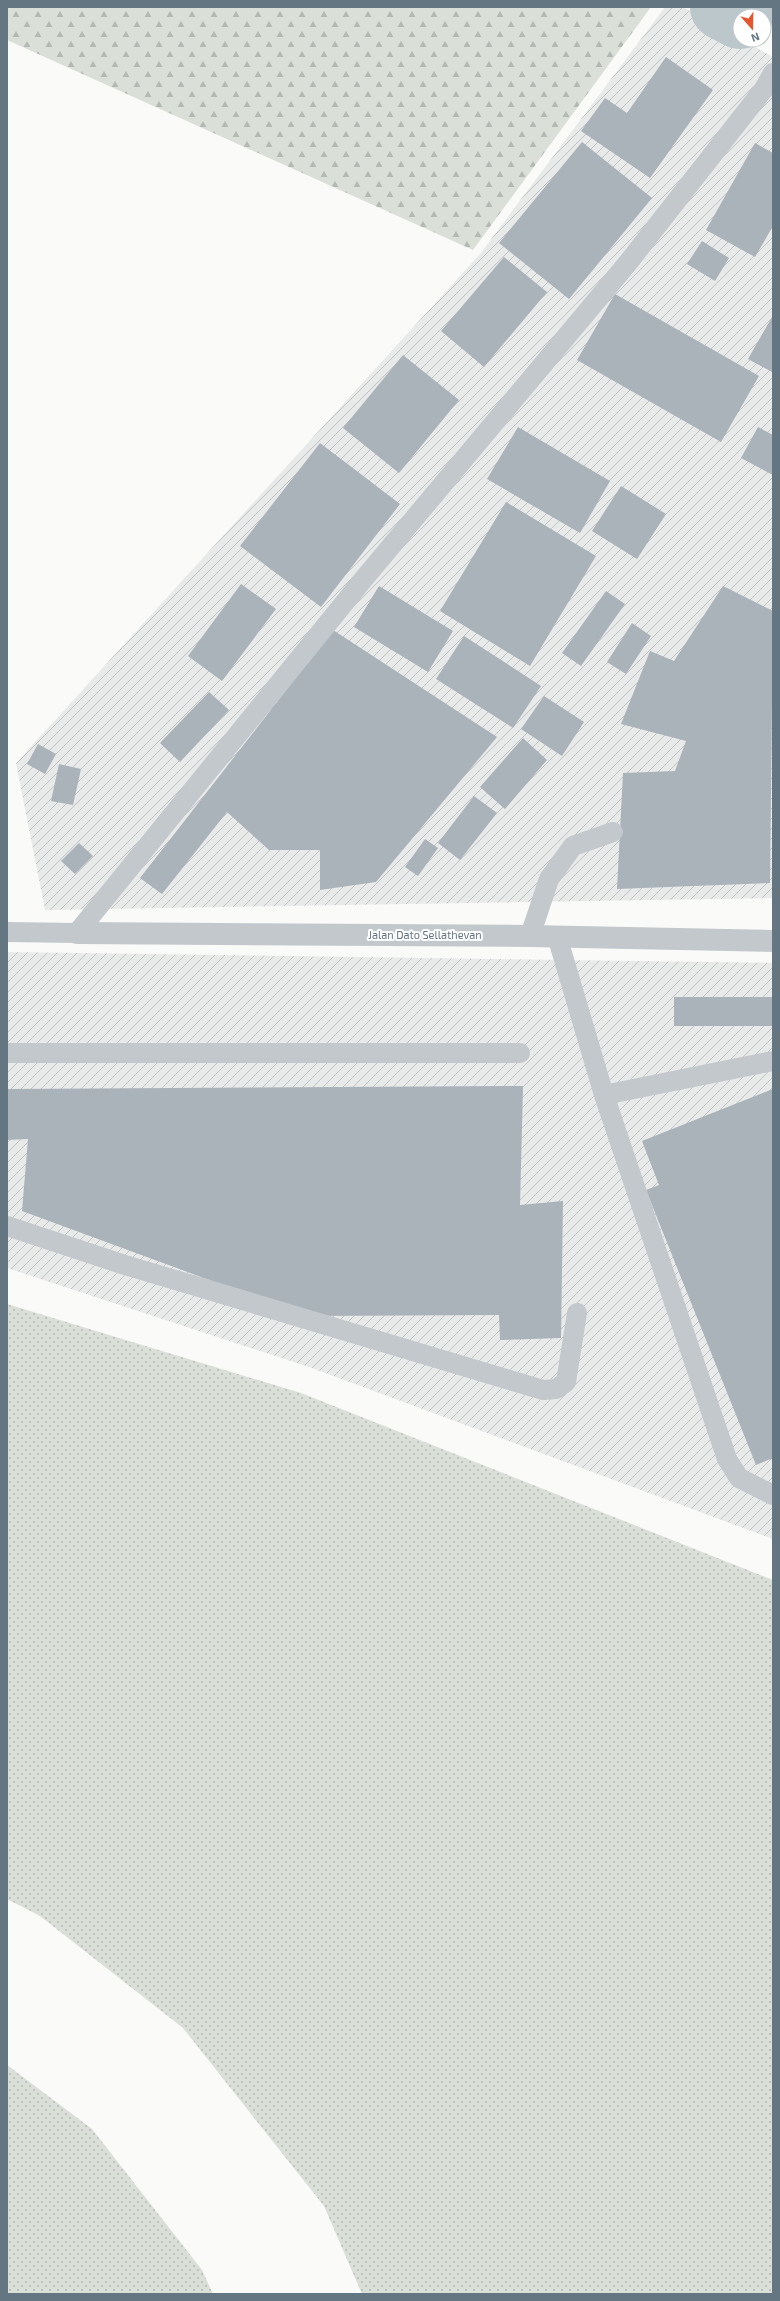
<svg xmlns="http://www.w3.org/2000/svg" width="780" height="2301" viewBox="0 0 780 2301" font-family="'Exo 2',sans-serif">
<defs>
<pattern id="industrial-furrows" width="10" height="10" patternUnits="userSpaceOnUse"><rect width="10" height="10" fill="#e8e9e9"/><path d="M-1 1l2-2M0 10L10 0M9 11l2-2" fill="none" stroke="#c0c1c2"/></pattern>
<pattern id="grass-dots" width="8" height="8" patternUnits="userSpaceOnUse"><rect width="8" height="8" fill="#dadfd7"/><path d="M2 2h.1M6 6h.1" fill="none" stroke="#b4b9b4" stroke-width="1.8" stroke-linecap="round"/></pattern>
<pattern id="forest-firs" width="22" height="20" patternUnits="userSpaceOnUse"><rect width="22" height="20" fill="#dadfd7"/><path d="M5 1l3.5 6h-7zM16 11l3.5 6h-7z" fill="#b4b9b4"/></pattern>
</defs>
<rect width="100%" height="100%" fill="#fafaf8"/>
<!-- industrial -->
<path fill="url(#industrial-furrows)" d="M665 7H683L773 57V898L45 910 16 763 480 254Z
M7 952 773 963V1539L309 1367 7 1268Z"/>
<!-- grass -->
<path fill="url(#grass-dots)" d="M7 1304 301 1393 773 1580V2294H362L324 2206 183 2028 40 1916 7 1899Z
M7 2065 92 2129 202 2270 213 2294H7Z"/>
<!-- forest -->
<path fill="url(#forest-firs)" d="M7 7H651L473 250 7 40Z"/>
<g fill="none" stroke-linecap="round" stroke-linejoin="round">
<!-- river -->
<path stroke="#bbc7cb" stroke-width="66" d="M723 7 740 16"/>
</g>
<!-- building -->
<path fill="#aab3b9" d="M666 57 713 90 650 178 581 131 605 98 627 113Z
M582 142 652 198 569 299 499 243Z
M755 143 773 153V226L755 257 706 230Z
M702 241 729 258 715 281 687 264Z
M504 257 547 292 484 367 441 331Z
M615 294 759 376 721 442 577 360Z
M772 317H773L772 372 748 359Z
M403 355 459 400 399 473 343 428Z
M518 427 610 481 580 533 487 479Z
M758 427 773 435V475L741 458Z
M320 443 400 504 321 607 240 546Z
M621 486 666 514 637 559 592 531Z
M506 502 596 556 530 666 440 611Z
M241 584 276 609 222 681 188 656Z
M379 586 453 631 428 672 354 627Z
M723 586 773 611 770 883 617 889 623 773 675 771 686 741 621 724 650 651 674 661Z
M606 591 625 604 581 666 562 653Z
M632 623 651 636 626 674 607 662Z
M333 630 497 737 376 882 320 890V850H269L227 812 162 894 140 878Z
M464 636 541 686 513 728 436 679Z
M209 692 229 710 180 762 160 743Z
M544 696 584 722 562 756 521 729Z
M523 738 547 760 505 809 480 787Z
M38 744 56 754 45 774 27 764Z
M59 764 81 769 73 805 51 801Z
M474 796 497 813 460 860 438 843Z
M425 839 438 848 418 876 405 867Z
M79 843 93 856 75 874 61 861Z
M674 997H773V1026H674Z
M523 1086 520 1205 563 1201 561 1338 500 1340 499 1315 307 1316 22 1211 28 1139 7 1140V1089Z
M773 1089V1458L756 1465 646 1190 659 1185 642 1141Z"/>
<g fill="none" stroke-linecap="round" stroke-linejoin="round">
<!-- lane -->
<path stroke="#c3c8cc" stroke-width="20" d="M7 932 77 933 362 581 627 264 764 89 773 73
M530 936 549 879 573 846 613 832
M557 936 604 1095
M7 1053H520
M773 1061 604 1095 727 1459 739 1478 773 1495
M7 1226 125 1265 543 1390 556 1389 566 1382 577 1313"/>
<!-- street -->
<path stroke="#c3c8cc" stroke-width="22" d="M77 933 530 936 773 941"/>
</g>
<g text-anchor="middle" stroke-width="4" stroke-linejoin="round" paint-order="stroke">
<!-- street labels -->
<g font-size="11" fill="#657683" stroke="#fff">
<text x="425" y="939">Jalan Dato Sellathevan</text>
</g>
</g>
<!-- border -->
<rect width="780" height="2301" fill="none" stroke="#657683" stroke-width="16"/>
<!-- north arrow -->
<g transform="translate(752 28) rotate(160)"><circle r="19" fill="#ffffff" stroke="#c1c8cd"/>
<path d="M0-3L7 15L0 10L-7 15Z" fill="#e4572e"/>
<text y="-6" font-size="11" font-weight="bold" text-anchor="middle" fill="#657683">N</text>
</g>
</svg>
